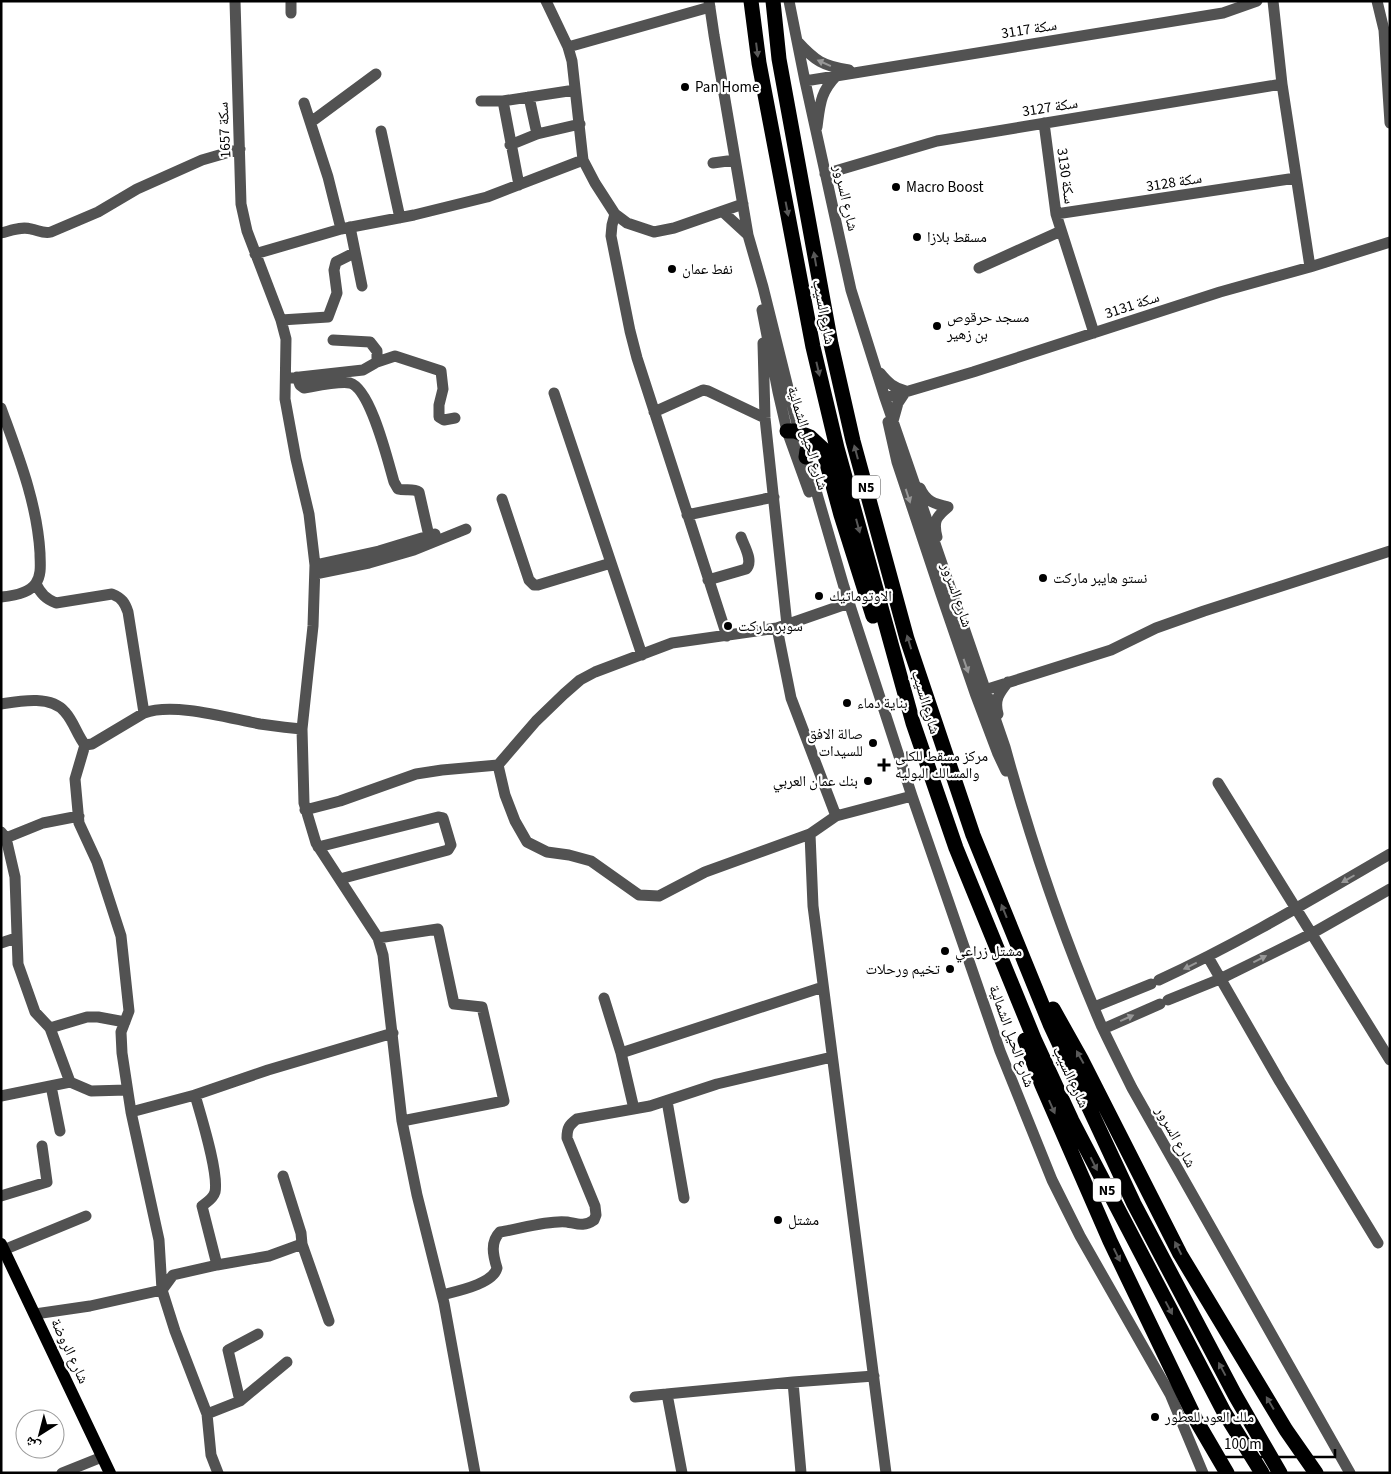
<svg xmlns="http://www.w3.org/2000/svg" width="1391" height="1474" viewBox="0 0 1391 1474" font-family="'Source Sans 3','Noto Naskh Arabic',sans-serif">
<rect width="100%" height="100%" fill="#fff"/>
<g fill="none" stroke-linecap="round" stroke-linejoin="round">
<!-- minor -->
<path stroke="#525252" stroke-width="11" d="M235 1 241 204 247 231 281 320 286 339 285 399 296 459 309 514 315 565 313 626 302 729 304 803 316 843 378 938 383 955 402 1121 417 1195 444 1303 475 1473
M291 1V13
M546 1 568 47 572 61 583 160 595 183 615 214 627 223 654 232 674 228 743 204
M709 1 714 35 748 235 763 287 799 432 844 587 912 796 1000 1051 1052 1180 1080 1236 1170 1394 1203 1473
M789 1 805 81 851 290 885 398 1005 747C1031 842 1063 937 1102 1027 1112 1048 1122 1068 1132 1088L1350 1473
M1273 1 1282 84 1310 267
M1377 1 1384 30 1390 123
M797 41C815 61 823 66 849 70
M568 47 710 7
M805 81 1223 13 1257 1
M529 97 537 134
M481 101H503L575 90
M503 101 519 185
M304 103 328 177 341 229
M311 122 376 74
M1044 123 1056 214 1094 333
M817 127C820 105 820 92 837 75
M381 131 400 218
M510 145 537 134 580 124
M713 163 735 160
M825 174 937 141 1282 84
M723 212 748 235
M615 214 612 225 611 236 630 331 637 358 727 636
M1056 214 1296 178
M350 227 362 286
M1 233C10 231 21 226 31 229 38 230 43 234 51 232L98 212 137 189 202 160 240 149
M255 254 341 229 414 215 487 197 583 160
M979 268 1061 231
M762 310 778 392 787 431 809 492
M281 320 328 317 337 293 334 270 336 262 354 253
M333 340 370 342 377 351V362
M763 343 765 418 787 625
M880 373C888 383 894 388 906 391L898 403 893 421
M297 377 300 385 304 388C316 386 339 381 350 383 371 389 388 462 394 482L398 489C405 491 413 488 419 492L429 536
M291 378 363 370 377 362 395 356 441 371 443 389 439 405V417L444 420 455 418
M554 393 642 655
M885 398 973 372 1220 292 1310 267 1390 242
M1 408C18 455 37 502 40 553 40 563 42 574 36 583 30 593 12 596 1 597
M654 412 703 390 708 391 765 418
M888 422 897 462 941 594 975 693 998 754 1006 771
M920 488C926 502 935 504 948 507
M502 499 529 580 534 585H538L611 563
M687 515 774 497
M937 537C933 521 936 517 948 507
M315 565 379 551 435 534
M315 574 369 563 414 550 466 529
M708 580 746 569C754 561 744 546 741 537
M36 584C41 594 46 599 56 603L112 594C122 598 125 603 128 612L144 713
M777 628 791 698 836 816
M975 693 1111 650 1156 628 1204 611 1390 551
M1 704C20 701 51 695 65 712 74 722 77 735 85 745
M998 714C994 700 999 693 1008 682
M85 745 75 779 79 823 97 862 121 936 129 1011 121 1032 122 1053 131 1112 159 1240 162 1290 175 1331 207 1414 211 1455 218 1473
M85 745 92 744 144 713C174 702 228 718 260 724 274 726 288 728 302 729
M498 765 505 795 515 821 527 842 547 852 569 855 591 861 639 895 659 896 705 872 810 834 836 816 912 796
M1218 783 1390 1060
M305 810 340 801 416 774 442 770 498 765 536 721 564 694 580 680 595 672 672 643 777 628 849 603
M1 832 6 838 15 877 18 964 35 1012 50 1028 70 1082 91 1091 127 1090
M810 834 813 906 886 1473
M1 840 43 823 79 816
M318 847 438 817 443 818 451 845 448 850 340 879
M378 938 438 929 454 1004 482 1007 504 1101 402 1121
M1 943 16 938
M1208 957 1280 1082 1378 1243
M1159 980C1239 943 1314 898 1390 854
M604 998 621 1053 634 1109
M1168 1000 1220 979 1311 934 1390 889
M1094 1007 1151 984
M50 1028 87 1017H98L125 1022
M1103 1029 1160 1004
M621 1053 823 987
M51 1086 60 1131
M195 1095 268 1070 393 1033
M1 1096 70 1082
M667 1101 684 1198
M131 1112 195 1095C201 1116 219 1173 215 1192 213 1199 207 1202 202 1206L217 1265
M1 1196 47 1182 42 1146
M302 1244 329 1321
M1 1251 86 1216
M442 1295C457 1291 493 1284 497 1268 493 1255 490 1242 500 1232 519 1229 549 1220 567 1222 578 1224 584 1227 594 1220L596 1215 595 1206 567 1138C567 1128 569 1125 577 1119L650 1106 717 1084 832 1057
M35 1314 90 1306 162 1290 173 1275 217 1265 269 1256 302 1244 301 1233 283 1176
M793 1382 801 1473
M667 1394 682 1473
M635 1397 793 1382 874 1376
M240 1401 228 1350 258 1334
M207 1414 240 1401 287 1362
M62 1473 102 1457"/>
<!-- major -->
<path stroke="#000" stroke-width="12" d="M1 1244 110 1473"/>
<!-- highway -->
<path stroke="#000" stroke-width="15" d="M751 1 759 63 813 347 837 448 913 723 956 848 1035 1041 1072 1121 1224 1412 1262 1473
M773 1 779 59 831 344 853 441 907 639 973 835 1050 1024 1134 1204 1235 1395 1280 1473
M787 431H795L810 437 823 449 841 515 873 616
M806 457 807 450 811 447 823 449
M1053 1009 1081 1059 1180 1254 1286 1430 1316 1473
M1025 1040 1042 1085 1110 1241 1196 1420 1227 1473"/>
</g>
<!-- one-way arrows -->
<defs><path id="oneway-solid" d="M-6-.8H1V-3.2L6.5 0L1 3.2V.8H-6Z" transform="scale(1.25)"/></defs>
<g fill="#595959">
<use href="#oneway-solid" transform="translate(757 50) rotate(83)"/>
<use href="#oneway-solid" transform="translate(787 209) rotate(79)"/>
<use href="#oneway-solid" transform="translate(815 259) rotate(-100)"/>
<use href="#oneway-solid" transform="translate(818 369) rotate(77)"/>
<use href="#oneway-solid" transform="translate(856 452) rotate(-105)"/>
<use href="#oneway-solid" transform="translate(858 526) rotate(75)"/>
<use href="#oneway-solid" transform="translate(909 642) rotate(-107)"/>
<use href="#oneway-solid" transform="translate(1004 911) rotate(-112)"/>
<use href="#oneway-solid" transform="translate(1080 1057) rotate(-119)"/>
<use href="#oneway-solid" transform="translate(1052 1107) rotate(66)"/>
<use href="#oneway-solid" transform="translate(1094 1164) rotate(63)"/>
<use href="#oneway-solid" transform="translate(1178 1248) rotate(-117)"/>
<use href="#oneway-solid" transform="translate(1117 1255) rotate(64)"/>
<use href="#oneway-solid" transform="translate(1169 1308) rotate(62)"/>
<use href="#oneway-solid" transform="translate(1222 1369) rotate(-118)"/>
<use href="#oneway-solid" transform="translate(1270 1403) rotate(-121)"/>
</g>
<g fill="#979797">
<use href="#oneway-solid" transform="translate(824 63) rotate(-156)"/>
<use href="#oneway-solid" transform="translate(908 496) rotate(72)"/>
<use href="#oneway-solid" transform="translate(966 666) rotate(71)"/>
<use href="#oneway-solid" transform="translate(1348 879) rotate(150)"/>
<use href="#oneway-solid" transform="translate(1260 959) rotate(-27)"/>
<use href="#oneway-solid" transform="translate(1190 966) rotate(154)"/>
<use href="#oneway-solid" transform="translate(1127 1018) rotate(-24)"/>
</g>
<!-- markers -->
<g fill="#000" stroke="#fff" stroke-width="2">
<circle cx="685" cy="87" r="5"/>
<circle cx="896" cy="187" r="5"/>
<circle cx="917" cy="237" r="5"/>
<circle cx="672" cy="269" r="5"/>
<circle cx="937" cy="326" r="5"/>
<circle cx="1043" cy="578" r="5"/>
<circle cx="819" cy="596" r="5"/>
<circle cx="728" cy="626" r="5"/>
<circle cx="847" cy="703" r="5"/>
<circle cx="873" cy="743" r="5"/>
<path d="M881.5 757.5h5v5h5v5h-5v5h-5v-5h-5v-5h5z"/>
<circle cx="868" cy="781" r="5"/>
<circle cx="945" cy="951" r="5"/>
<circle cx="950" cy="969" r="5"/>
<circle cx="778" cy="1220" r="5"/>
<circle cx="1155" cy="1417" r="5"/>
</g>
<g text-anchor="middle" stroke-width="4.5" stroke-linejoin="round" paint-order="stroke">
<!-- shield labels -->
<g fill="#fff" stroke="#4c4c4c" stroke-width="1">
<rect x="852" y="475.5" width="28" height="23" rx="4"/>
<rect x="1093" y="1178.5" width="28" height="23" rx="4"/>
</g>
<g font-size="14" font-weight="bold" fill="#000">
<text x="866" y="492">N5</text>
<text x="1107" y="1195">N5</text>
</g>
<!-- street labels -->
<g font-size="15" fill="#000" stroke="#fff">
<text transform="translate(1029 29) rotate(-9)" y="5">سكة 3117</text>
<text transform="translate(1050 107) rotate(-9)" y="5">سكة 3127</text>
<text transform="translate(224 130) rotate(-93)" y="5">سكة 1657</text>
<text transform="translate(1066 176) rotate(82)" y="5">سكة 3130</text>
<text transform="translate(1174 182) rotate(-9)" y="5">سكة 3128</text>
<text transform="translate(846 198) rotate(77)" y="5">شارع السرور</text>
<text transform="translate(1132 305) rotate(-18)" y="5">سكة 3131</text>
<text transform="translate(824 312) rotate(79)" y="5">شارع السيب</text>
<text transform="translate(808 438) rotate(73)" y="5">شارع الحيل الشمالية</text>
<text transform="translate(957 595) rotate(71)" y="5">شارع السرور</text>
<text transform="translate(926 702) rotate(73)" y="5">شارع السيب</text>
<text transform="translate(1012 1036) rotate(70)" y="5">شارع الحيل الشمالية</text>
<text transform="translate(1071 1077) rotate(65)" y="5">شارع السيب</text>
<text transform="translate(1176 1137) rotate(61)" y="5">شارع السرور</text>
<text transform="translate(70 1351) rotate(65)" y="5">شارع الروضة</text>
</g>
<!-- poi labels -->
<g font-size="15" fill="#000" stroke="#fff" text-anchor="start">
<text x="695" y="92">Pan Home</text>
<text x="906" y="192">Macro Boost</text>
<text x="927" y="242">مسقط بلازا</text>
<text x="682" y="274">نفط عمان</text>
<text x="947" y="322">مسجد حرقوص<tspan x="947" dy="17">بن زهير</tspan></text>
<text x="1053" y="583">نستو هايبر ماركت</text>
<text x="829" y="601">الاوتوماتيك</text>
<text x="738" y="631">سوبر ماركت</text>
<text x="857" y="708">بناية دماء</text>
<text x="863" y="739" text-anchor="end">صالة الافق<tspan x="863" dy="17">للسيدات</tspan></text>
<text x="895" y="761">مركز مسقط للكلى<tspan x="895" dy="17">والمسالك البوليه</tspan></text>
<text x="858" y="786" text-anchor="end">بنك عمان العربي</text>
<text x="955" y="956">مشتل زراعي</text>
<text x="940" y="974" text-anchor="end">تخيم ورحلات</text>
<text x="788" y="1225">مشتل</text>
<text x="1165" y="1422">ملك العود للعطور</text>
</g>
</g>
<!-- border -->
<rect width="1391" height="1474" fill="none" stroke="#000000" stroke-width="5"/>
<!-- north arrow -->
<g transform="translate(40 1434) rotate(216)"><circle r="24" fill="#ffffff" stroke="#999999"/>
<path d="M0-4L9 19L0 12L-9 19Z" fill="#000000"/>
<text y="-8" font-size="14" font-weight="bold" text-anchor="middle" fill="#000000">ش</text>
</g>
<!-- scale -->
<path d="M1216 1449v8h119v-8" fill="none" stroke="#000000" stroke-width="2.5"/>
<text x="1224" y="1449" font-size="15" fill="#000000" stroke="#ffffff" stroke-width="4" paint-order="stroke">100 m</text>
</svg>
